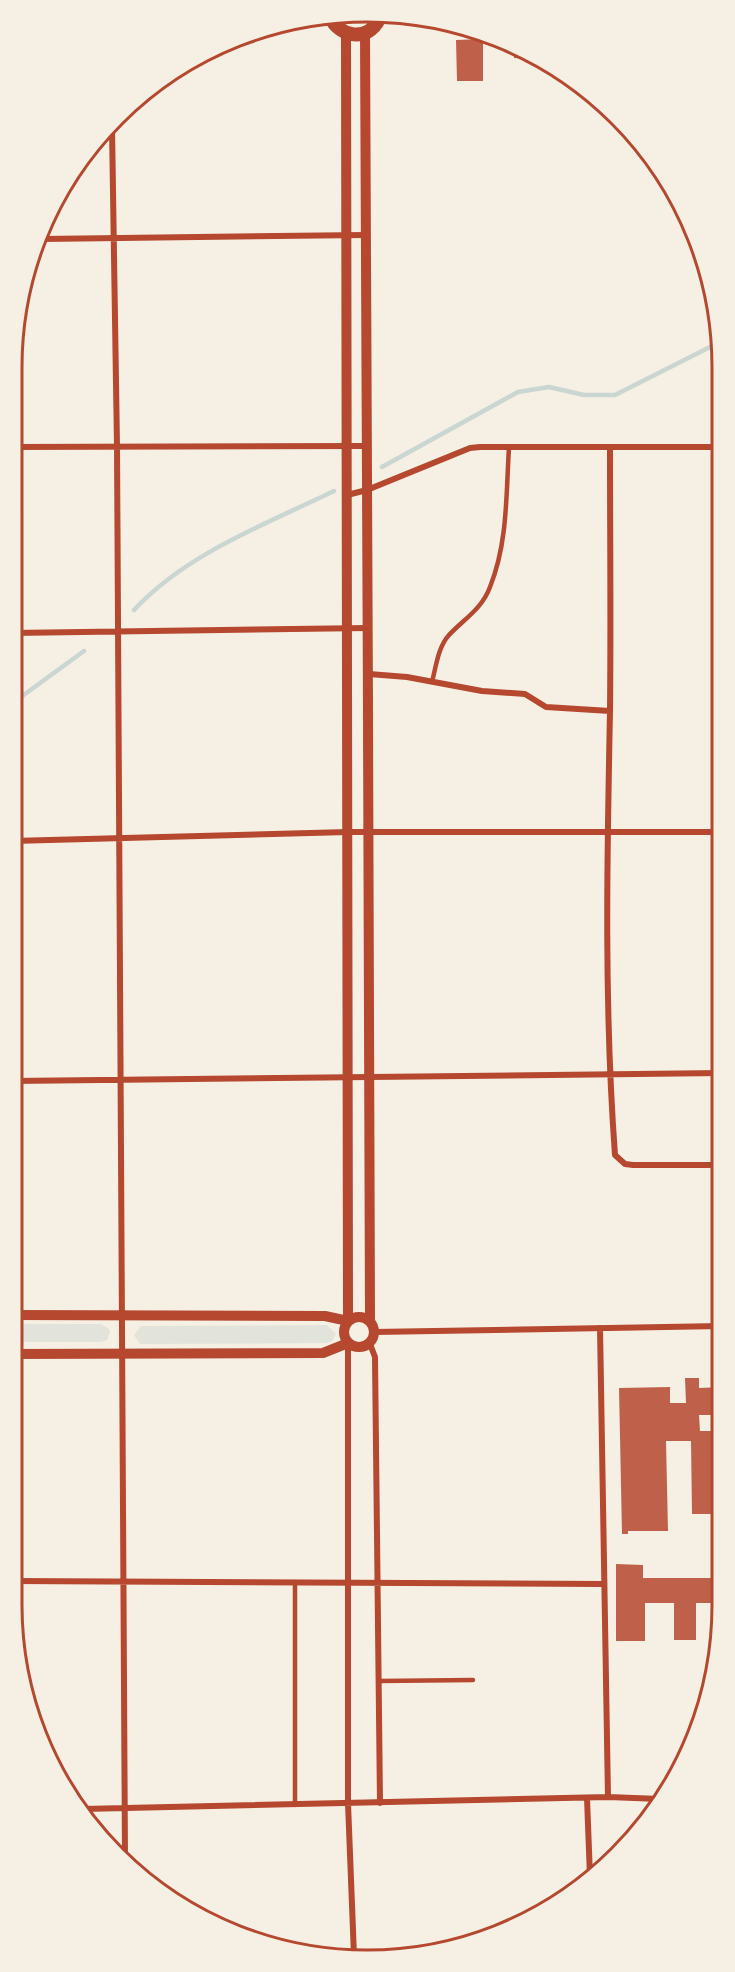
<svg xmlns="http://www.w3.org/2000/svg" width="735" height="1972" viewBox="0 0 735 1972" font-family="'PT Serif',serif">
<rect width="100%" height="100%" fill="#f6efe4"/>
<!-- green -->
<path fill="#e2e4dc" d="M12 1324H101L109 1329 110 1333 107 1340 101 1342H12Z
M327 1325 336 1334 332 1341 327 1343 140 1344 134 1335 141 1326Z"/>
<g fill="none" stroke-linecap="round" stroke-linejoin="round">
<!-- stream -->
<path stroke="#c9d6d2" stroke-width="4.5" d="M382 467 518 392 549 387 584 395H615L720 342
M134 610C187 553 266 524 334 491
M12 707 25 694 84 651"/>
</g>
<!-- building -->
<path fill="#bf614a" d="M483 39V81H457L456 40Z
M514 49 522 52 536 59 514 58Z
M685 1378H699V1388L722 1387V1395H717V1403H723V1409H716V1415H699L700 1431H715V1434H723V1440H716V1448H723V1452L716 1453V1464H723V1468L715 1469V1479H723V1483H715V1495H723V1498H715V1512L723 1511V1514H692L691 1441H666L668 1531H628V1534H622L619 1388 670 1387V1403H686Z
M616 1564 643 1565V1578H723V1603H696V1640H674V1603H645V1641H616Z"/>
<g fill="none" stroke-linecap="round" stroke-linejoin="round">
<!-- service -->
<path stroke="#b5482f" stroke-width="4.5" d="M432 682C436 667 438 647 449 635 464 619 482 609 490 587 508 542 506 494 509 447
M295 1582V1805
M379 1681 473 1680"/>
<!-- minor -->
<path stroke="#b5482f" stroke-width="6" d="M112 128 117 446 125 1860
M42 239 365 235
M12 447 365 446
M610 448C610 535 611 623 610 711 607 859 604 1007 615 1155L625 1164 633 1165H722
M347 495 367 490 470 448 480 447H720
M12 633 368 628
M369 674 407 677 482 691 525 694 546 707 610 711
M12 841 348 832H721
M12 1081 722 1073
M600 1328 608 1797
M374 1332 722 1326
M348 1343V1803L354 1956
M370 1344 375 1357 380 1803
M12 1581 602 1584
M587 1798 590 1877
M83 1809 608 1797 660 1799"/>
<!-- tertiary -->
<path stroke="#b5482f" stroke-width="10" d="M365 33C365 462 371 892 370 1321
M12 1315 325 1316 348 1321 346 33
M344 1332a15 15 0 1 1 30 0a15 15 0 1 1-30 0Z
M12 1354 323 1353 348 1343"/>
<!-- primary -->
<path stroke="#b5482f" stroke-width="14" d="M330 16C339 38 368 42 379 19"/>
</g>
<!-- crop -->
<path d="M0 0H735V1972H0ZM367 22H367A345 345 0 0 1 712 367V1605A345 345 0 0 1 367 1950H367A345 345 0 0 1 22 1605V367A345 345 0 0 1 367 22Z" fill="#f6efe4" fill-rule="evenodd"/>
<path fill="none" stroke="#b5482f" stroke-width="3" d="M367 22H367A345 345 0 0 1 712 367V1605A345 345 0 0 1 367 1950H367A345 345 0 0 1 22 1605V367A345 345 0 0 1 367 22Z"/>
</svg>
